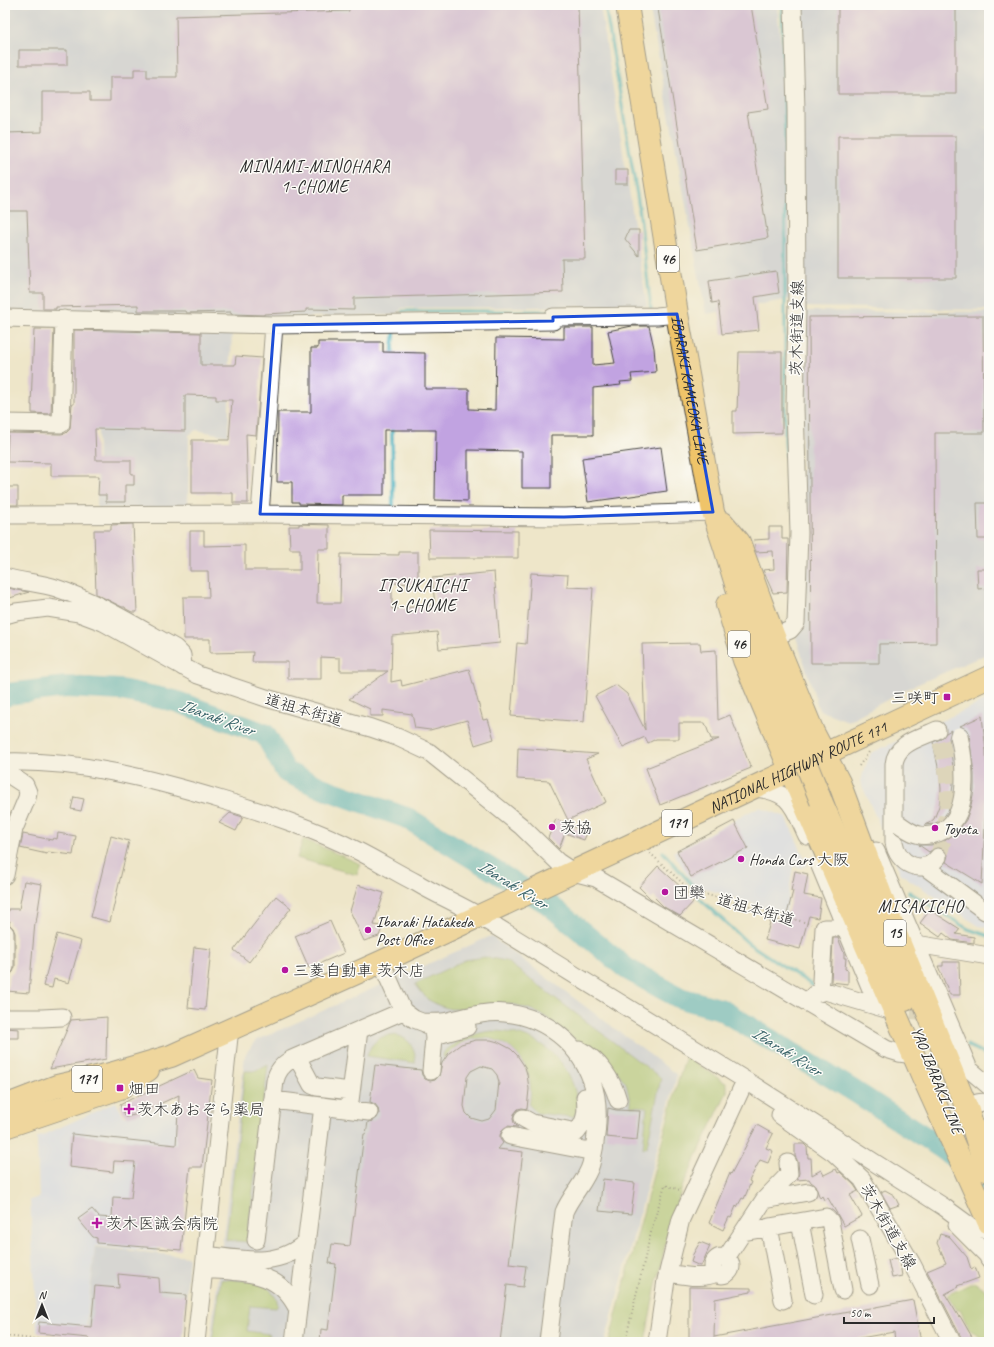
<svg xmlns="http://www.w3.org/2000/svg" width="994" height="1347" viewBox="0 0 994 1347" font-family="Caveat,'Klee One',sans-serif">
<rect width="100%" height="100%" fill="#fdfcf7"/>
<filter id="ink" filterUnits="userSpaceOnUse"><feTurbulence type="fractalNoise" baseFrequency=".025" numOctaves="2"/><feDisplacementMap in="SourceGraphic" scale="8" xChannelSelector="R" yChannelSelector="G"/><feConvolveMatrix kernelMatrix="1 2 1 2 8 2 1 2 1" color-interpolation-filters="sRGB"/></filter>
<filter id="wash" filterUnits="userSpaceOnUse"><feTurbulence type="fractalNoise" baseFrequency=".012" numOctaves="4" result="noise"/><feDisplacementMap in="SourceGraphic" scale="16" xChannelSelector="R" yChannelSelector="G"/><feGaussianBlur stdDeviation="0.9" result="paint"/><feColorMatrix in="noise" values="0 0 0 0 0 0 0 0 0 0 0 0 0 0 0 0 0 1.4 0 .05"/><feComposite in="paint" operator="in"/></filter>
<g filter="url(#wash)">
<rect width="100%" height="100%" fill="#eee6c9"/>
<!-- built -->
<path fill="#cfdafa" d="M989 699V927L979 926 901 874 860 781 871 753Z
M759 807 786 817 808 865 802 868 793 867 786 914 694 885 692 883 673 852Z
M116 1102 124 1117 160 1103H172L210 1107 203 1168 168 1165 158 1252 95 1246 85 1338 37 1332 30 1200 39 1197 37 1138Z"/>
<!-- industrial -->
<path fill="#bac4de" d="M7 5H600L647 306 402 308 396 315 257 318 5 313V129L9 119V28Z
M649 5H777L788 120 791 299 706 314Z
M799 5H989V125L988 127 982 128H989L987 193 989 215V310L803 307Z
M802 311 989 312V653L909 688 848 721 819 710 796 637 801 627Z
M92 326 232 331 228 436 196 430 189 435 188 509 97 508 98 431 90 430Z
M491 936 677 1075 605 1342H210L245 1055 255 1041Z
M95 1247 189 1257 183 1342H115L86 1338Z"/>
<!-- green -->
<path fill="#9dbf69" stroke="#64754a" d="M303 839 361 864 357 875 297 858Z
M485 957 506 961 661 1078 647 1146 643 1149 647 1107 631 1106 626 1083 617 1072 546 1017 532 1010 517 1005 501 1003 485 1004 463 1009H450L438 1005 427 999 415 984 465 960Z
M492 1031C532 1031 567 1054 576 1095 577 1102 579 1110 574 1116L572 1117 537 1113 529 1105C541 1050 480 1013 444 1058L443 1056 444 1052C458 1040 473 1033 492 1031Z
M389 1035C406 1034 417 1046 415 1063L367 1056C370 1045 377 1037 389 1035Z
M686 1056 727 1084V1092L683 1185 669 1228 652 1304 645 1342H609L676 1088Z
M268 1065 247 1242 226 1240 245 1071H254Z
M221 1279C243 1281 273 1278 278 1305L276 1308 250 1306 247 1331 269 1334V1338L272 1339 271 1342H212Z
M974 1282 986 1290 989 1297V1342H987L969 1329 960 1310H957L947 1295Z"/>
<g fill="none" stroke-linecap="round" stroke-linejoin="round">
<!-- stream -->
<path stroke="#3eacbc" stroke-width="3.5" d="M605 5 639 207 651 310 649 311
M782 5 785 139V440L789 494
M399 318 403 311H551
M392 357 395 327
M392 427 393 510
M663 852 692 885
M909 892 968 929 989 936
M699 898 748 943 815 987
M967 1045 981 1052 989 1060"/>
<!-- river -->
<path stroke="#3eacbc" stroke-width="22" d="M5 696 8 694 66 687 121 690 175 701 265 734 286 772 322 788 407 818 547 903 627 969 680 998 720 1009 854 1091 940 1147 989 1183"/>
</g>
<g id="blocks">
<!-- building -->
<path fill="#c1a3e1" fill-rule="evenodd" d="M349 5H473V6L578 5 585 259H562L563 292 354 298V310L306 309V312L264 314V315L231 314V312L186 313 185 311H138V305L56 307V309H43V293H30L27 211H6L5 172V133L42 132V92H90V101H110V77H134V69H147V77H177L176 16 349 11Z
M681 5H751L768 109 748 112 768 238 697 250 658 9Z
M838 5H956V94H838Z
M19 50H67V65H19Z
M838 136H956V278H838Z
M615 170H628V184H615Z
M629 230H639V256L625 239Z
M776 271 779 293 755 297 759 330 722 334 718 302 712 303 709 281Z
M983 316 984 433H935L936 643 879 644V663H811L809 317Z
M632 326H649L654 348 656 372 631 374 632 381 620 382 621 385 593 388V435H551V488H522V451L468 450V501L435 500 436 430H384V495H342V505L299 504V502H292V482H277L278 412H311V348H318V342H383V352L425 353V389H469V409L495 410 496 338 564 339V327H593V365L615 363 608 331Z
M34 329H54L51 414 32 413V405H31Z
M74 330 201 333V365H235L236 356 262 358 256 435 246 434 248 503H233V493H192V440H229L232 400H216V396L185 395V431L95 429 96 460H131V474H134V485H125V502H106V495H98L99 476H51V463L7 462 8 433 61 434 66 433 70 429 72 404H74Z
M739 352H782V433L733 434V411H737Z
M661 447 667 491 588 502 582 458Z
M6 487H18V505H6Z
M977 503H989V539H978Z
M133 524 137 612H132L126 609 125 607H122L96 594 94 530H111V525Z
M299 524 329 525V549H318L317 603H340L341 554 399 555V552H418V584L392 583V609L435 605 432 578 494 572 500 643 439 649 437 632 392 636 391 682 401 680 402 686 469 669 483 720 488 719 494 739 475 745 467 720 430 730 415 728 412 714 383 710V716H370V709L349 699 388 671H340V658L321 657V679H288V662H252L253 652 210 653V639H184L183 597H209L208 571H190V531H204V546L245 545V570H300V549H290L289 526H299Z
M769 527H782V539H788L787 592 773 593 763 570 774 569 773 551 756 552 754 540 769 539Z
M429 530 518 531V558H430Z
M977 569H989V588L978 589Z
M531 573 568 575 567 587 593 588 584 722 511 716 517 643 526 644Z
M9 588 16 590 29 592 10 598 7 589Z
M700 643 701 651 716 650 718 720 730 715 751 768 660 805 646 768 719 739H711L705 723H679V739H656L648 743 645 737 623 747 595 696 616 685 627 694 645 730 642 644Z
M982 716 986 751 987 787 982 884 946 862 948 855 945 850 940 847H936L929 852 919 845H931L943 842 957 832 966 820 971 805 974 790V774L969 734 966 729 960 726Z
M951 730 949 738 954 775 951 801 948 811 942 819 934 824 924 825 929 823 934 819 939 806 941 789 940 777 933 742 941 739 946 733Z
M518 748 598 754 586 759 606 802 568 820 549 781 517 779Z
M74 797 84 799 81 811 71 809Z
M230 813 243 817 236 831 219 823Z
M556 819 587 833 584 840 565 833 559 849 548 838Z
M734 821 748 848 691 877 677 851Z
M58 833 76 836 73 855 48 852 47 854 20 848 23 834 52 840 53 838 57 839Z
M111 836 129 841 110 922 91 917Z
M658 866 695 900 680 916 664 907 654 897 652 899H651L639 887Z
M795 871 808 874 804 895 821 898 818 918 809 916 800 949 765 940 771 919 785 922 793 891H791Z
M24 881 42 884 36 923 35 922 29 993 7 991 9 976 13 972 15 967V933L13 928 9 924 10 921H5V911H9V909H19Z
M358 885 384 893 374 925 381 926V931L379 936 364 941 350 911Z
M276 896 291 908 249 962 234 950Z
M930 910 960 929 956 934 974 937V943L952 940 943 933 940 937 920 923Z
M330 921 344 953 309 968 295 936Z
M57 934 81 941 69 983 54 979 52 988 43 986Z
M833 938H838L844 953V958H846L845 969 848 970V984L831 982Z
M194 947 211 949 205 1010 188 1008Z
M943 962H959L960 995H950L938 966H943Z
M107 1017 106 1059 50 1069 71 1020Z
M5 1028 19 1029V1038H5Z
M476 1040H491L498 1042 511 1049 517 1055 525 1067 527 1074 529 1089 527 1109 522 1108 518 1109 514 1114 513 1119 514 1123 518 1127 507 1126 503 1129 500 1135V1139L503 1143 498 1149 523 1152 509 1264 526 1266 523 1287 507 1285 500 1342H320L321 1329 328 1330 336 1264 329 1263 332 1244 350 1246 364 1134H366L368 1122 373 1121 377 1118 379 1114 378 1108 375 1104 370 1102 375 1065 421 1070 422 1075 425 1079 430 1081 435 1080 439 1076 442 1063 449 1053 461 1044ZM481 1066 492 1069 497 1075 499 1082 496 1110 489 1119 482 1121 471 1118 466 1113 464 1106 467 1077 471 1071Z
M194 1070 198 1078 212 1080 202 1167H190L181 1250 97 1243V1238L93 1237 78 1219 92 1209 99 1217 112 1218 113 1197 131 1198 135 1162 114 1161 113 1172 69 1167 72 1134 176 1145 179 1095 138 1114 126 1117 120 1105 131 1099Z
M608 1108 616 1110 640 1111 637 1140 606 1137Z
M757 1125 773 1134 766 1148 773 1151 768 1163 760 1160 749 1181 751 1182 744 1199 742 1198 737 1207 736 1206 731 1218 729 1217 723 1230 709 1223 730 1173 731 1174Z
M795 1144H804L807 1147 808 1158H811L812 1175 821 1170 824 1175 836 1169 838 1173 840 1172 854 1185 858 1191 850 1195 862 1216 844 1226 828 1198 824 1200 822 1196 820 1198 815 1185 811 1182 809 1179 797 1180 799 1173 798 1162 795 1156Z
M603 1179 635 1183 631 1214 599 1211Z
M885 1190 894 1195 899 1205 890 1208 881 1192Z
M940 1234 950 1237 967 1257 971 1269 975 1267 979 1278 957 1286 958 1287 945 1294 959 1317 960 1316 975 1342H962L961 1337 927 1271 946 1263 937 1243Z
M700 1242 710 1246 701 1266H700L691 1262 693 1256H692Z
M897 1258 900 1263 902 1276 892 1278 888 1260Z
M118 1274 159 1278 160 1293 186 1295 182 1342H108L89 1340V1338L38 1333 39 1322 91 1327 95 1286 119 1288Z
M689 1287 751 1288V1292L715 1299 714 1337 913 1300 921 1342H895L894 1332 838 1342H689Z"/>
</g>
</g>
<g filter="url(#ink)">
<use href="#blocks" fill-opacity="0" stroke="#484743" stroke-width="1"/>
<g fill="none" stroke-linecap="round" stroke-linejoin="round">
<!-- minor-tunnel -->
<path stroke="#c7c1a9" stroke-width="17" stroke-dasharray="17 8" stroke-linecap="butt" d="M938 857C951 817 952 776 939 736
M886 1009 938 1012"/>
<!-- minor casing -->
<g stroke="#484743" stroke-width="19">
<path id="minor" d="M5 318 274 325 553 321V317L657 316 677 314
M5 423 61 424 64 319
M260 514 274 325
M5 515 260 514 564 517 713 512
M5 577C22 582 40 583 56 588 98 602 137 627 175 648L182 655 183 667
M5 615 16 612 48 608 79 613 103 622 198 675 266 698 371 728 397 737 429 752 521 826 558 862 573 872 596 878 886 1049 899 1053 914 1055
M774 637 790 630 796 623 799 533 795 408 797 307 796 110 793 5
M937 730C920 738 896 743 894 764V842C897 864 923 877 938 857
M5 762C79 760 152 779 222 800 269 814 315 829 358 851 378 861 397 873 417 883 437 895 459 904 479 916L750 1083 944 1207 974 1229C981 1231 986 1228 988 1221
M5 772 25 785 28 792 27 798 14 829 5 875
M752 788C791 790 793 806 807 836
M876 851 969 1069 989 1086
M820 866 878 1006
M924 866 985 911
M5 933V967
M916 944 989 956
M381 962 403 1011 414 1019 427 1024 433 1031 434 1038 431 1071
M821 981 824 928H836L844 925
M807 1002 815 994 825 991 886 1009
M5 1018H42L62 1017
M423 1022C431 1022 440 1023 448 1021 467 1017 485 1011 505 1013 551 1017 588 1052 596 1097 599 1117 596 1144 591 1164 587 1180 571 1195 564 1212L548 1342
M434 1036 467 1027
M580 1050C599 1060 612 1079 618 1100
M297 1057 312 1085 317 1087 351 1091
M273 1100 369 1112
M349 1109 359 1030
M968 1111C973 1103 980 1101 989 1103
M780 1115 834 1153 862 1179 912 1264 952 1342
M523 1118 532 1123 577 1132C586 1121 587 1111 585 1097
M510 1136 584 1150H589L594 1147
M764 1200 808 1192
M800 1222 814 1295
M957 1225 987 1255 989 1259
M769 1227 783 1300
M743 1232 826 1217 830 1221 843 1290
M860 1239 870 1285
M256 1240 275 1081C277 1071 283 1064 292 1059L403 1011
M206 1255C240 1259 279 1269 307 1241
M713 1266a9 9 0 1 1 18 0a9 9 0 1 1-18 0Z
M726 1258 764 1200 789 1174 788 1163
M204 1269C243 1273 279 1269 298 1310
M668 1273C682 1275 703 1280 716 1273
M196 1342 230 1028
M294 1342 323 1106
M657 1342 666 1280 681 1219 745 1081"/>
</g>
<!-- major casing -->
<g stroke="#484743" stroke-width="24">
<g id="major">
<path id="s1" d="M627 5 677 314 713 512 725 548 745 614 805 761"/>
<path d="M723 523 739 542 774 637 813 732 839 782 891 922 968 1111 986 1170"/>
<path d="M727 605 744 660 802 798 923 1077 989 1223"/>
<path d="M821 801 888 952"/>
<path d="M889 955 905 1000"/>
</g>
</g>
<!-- highway casing -->
<g stroke="#484743" stroke-width="24">
<g id="highway">
<path id="s2" d="M5 1106 57 1086 110 1074 171 1056 381 962 989 677"/>
<path d="M5 1127 120 1088 148 1070"/>
</g>
</g>
<!-- path -->
<path stroke="#484743" stroke-width="2" stroke-dasharray="1 3" stroke-linecap="butt" d="M859 766 869 752
M650 853 690 890 811 924
M5 1336 61 1342
M625 1342 653 1224 665 1185 680 1190"/>
<!-- minor -->
<use href="#minor" stroke="#fff" stroke-width="17"/>
<!-- major -->
<use href="#major" stroke="#efc469" stroke-width="22"/>
<!-- highway -->
<use href="#highway" stroke="#efc469" stroke-width="22"/>
<!-- minor-bridge casing -->
<g stroke="#484743" stroke-width="19" stroke-linecap="butt">
<path id="minor-bridge" d="M899 824C905 828 912 834 920 835 926 836 933 835 938 833 972 820 965 763 959 736"/>
</g>
<!-- major-bridge casing -->
<g stroke="#484743" stroke-width="24" stroke-linecap="butt">
<path id="major-bridge" d="M805 761 821 801"/>
</g>
<!-- minor-bridge -->
<use href="#minor-bridge" stroke="#fff" stroke-width="17"/>
<!-- major-bridge -->
<use href="#major-bridge" stroke="#efc469" stroke-width="22"/>
</g>
</g>
<!-- marked area -->
<path d="M0 0H994V1347H0ZM677 314 713 512 564 517 260 514 274 325 553 321V317Z" fill="#eee6c9" fill-opacity=".55" fill-rule="evenodd"/>
<path fill="none" stroke="#1d4ed8" stroke-width="3" stroke-linejoin="round" d="M677 314 713 512 564 517 260 514 274 325 553 321V317Z"/>
<!-- markers -->
<g fill="#b5179e" stroke="#fdfcf7" stroke-width="1.5">
<rect x="943" y="693" width="8" height="8" rx="2"/>
<circle cx="552" cy="827" r="4"/>
<circle cx="935" cy="828" r="4"/>
<circle cx="741" cy="859" r="4"/>
<circle cx="665" cy="892" r="4"/>
<circle cx="368" cy="930" r="4"/>
<circle cx="285" cy="970" r="4"/>
<rect x="116" y="1084" width="8" height="8" rx="2"/>
<path d="M127 1103h4v4h4v4h-4v4h-4v-4h-4v-4h4z"/>
<path d="M95 1217h4v4h4v4h-4v4h-4v-4h-4v-4h4z"/>
</g>
<g text-anchor="middle" stroke-width="3" stroke-linejoin="round" paint-order="stroke">
<!-- shield labels -->
<g fill="#fdfcf7" stroke="#6a6a68" stroke-width="1">
<rect x="657" y="246" width="22" height="26" rx="3"/>
<rect x="728" y="631" width="22" height="26" rx="3"/>
<rect x="662" y="810" width="30" height="26" rx="3"/>
<rect x="884" y="920" width="22" height="26" rx="3"/>
<rect x="72" y="1066" width="30" height="26" rx="3"/>
</g>
<g font-size="15" font-weight="bold" fill="#2b2b2b">
<text x="668" y="264">46</text>
<text x="739" y="649">46</text>
<text x="677" y="828">171</text>
<text x="895" y="938">15</text>
<text x="87" y="1084">171</text>
</g>
<!-- street labels -->
<g font-size="16" fill="#2b2b2b" stroke="#fdfcf7">
<text transform="translate(796 328) rotate(-89)" y="6">茨木街道支線</text>
<text dy="6" stroke="none"><textPath href="#s1" startOffset="390">IBARAKI KAMEOKA LINE</textPath></text>
<text transform="translate(304 709) rotate(16)" y="6">道祖本街道</text>
<text dy="6" stroke="none"><textPath href="#s2" startOffset="864">NATIONAL HIGHWAY ROUTE 171</textPath></text>
<text transform="translate(756 909) rotate(16)" y="6">道祖本街道</text>
<text transform="translate(938 1080) rotate(68)" y="6">YAO IBARAKI LINE</text>
<text transform="translate(889 1226) rotate(60)" y="6">茨木街道支線</text>
</g>
<!-- poi labels -->
<g font-size="16" fill="#2b2b2b" stroke="#fdfcf7" text-anchor="start">
<text x="939" y="703" text-anchor="end">三咲町</text>
<text x="560" y="833">茨協</text>
<text x="943" y="834">Toyota</text>
<text x="749" y="865">Honda Cars 大阪</text>
<text x="673" y="898">団欒</text>
<text x="376" y="927">Ibaraki Hatakeda<tspan x="376" dy="18">Post Office</tspan></text>
<text x="293" y="976">三菱自動車 茨木店</text>
<text x="128" y="1094">畑田</text>
<text x="137" y="1115">茨木あおぞら薬局</text>
<text x="106" y="1229">茨木医誠会病院</text>
</g>
<!-- neighbourhood labels -->
<g font-size="17" letter-spacing="1" fill="#2b2b2b" stroke="#fdfcf7">
<text x="315" y="172">MINAMI-MINOHARA<tspan x="315" dy="20">1-CHOME</tspan></text>
<text x="423" y="591">ITSUKAICHI<tspan x="423" dy="20">1-CHOME</tspan></text>
<text x="921" y="912">MISAKICHO</text>
</g>
<!-- water labels -->
<g font-size="17" font-style="italic" fill="#335f65" stroke="#fdfcf7">
<text transform="translate(217 717) rotate(20)" y="6">Ibaraki River</text>
<text transform="translate(513 884) rotate(32)" y="6">Ibaraki River</text>
<text transform="translate(787 1051) rotate(32)" y="6">Ibaraki River</text>
</g>
</g>
<!-- margin -->
<rect width="994" height="1347" fill="none" stroke="#fdfcf7" stroke-width="20"/>
<!-- north arrow -->
<g transform="translate(42 1305)" stroke="#fdfcf7" stroke-width="3" paint-order="stroke">
<path d="M0-3L7 15L0 10L-7 15Z" fill="#2b2b2b"/>
<text y="-6" font-size="11" font-weight="bold" text-anchor="middle" fill="#2b2b2b">N</text>
</g>
<!-- scale -->
<path d="M844 1317v6h90v-6" fill="none" stroke="#2b2b2b" stroke-width="2"/>
<text x="850" y="1317" font-size="12" fill="#2b2b2b" stroke="#fdfcf7" stroke-width="3" paint-order="stroke">50 m</text>
</svg>
